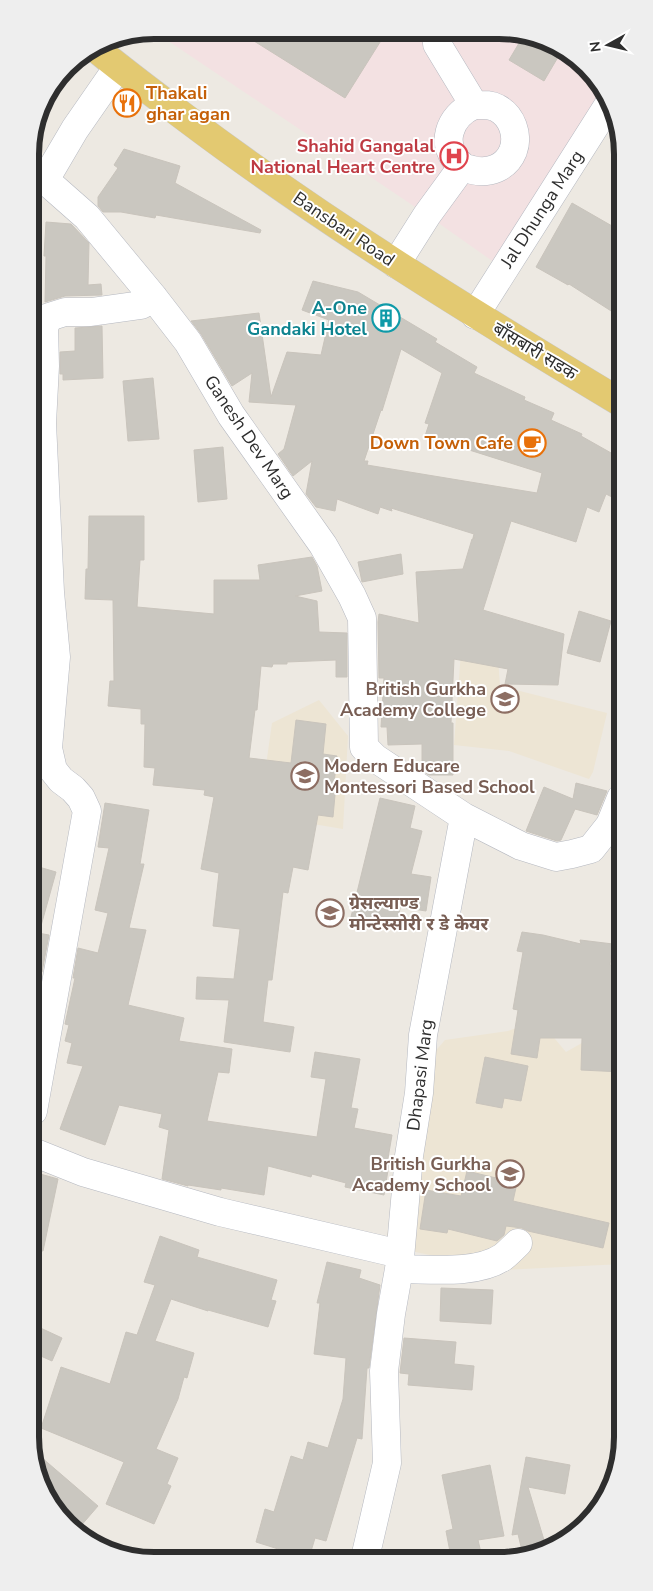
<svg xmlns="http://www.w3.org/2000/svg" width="653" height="1591" viewBox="0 0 653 1591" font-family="'Nunito Sans','Noto Sans Devanagari',sans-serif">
<rect width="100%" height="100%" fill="#ede9e2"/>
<!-- education -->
<path fill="#ede5d4" d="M462 638 497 644 500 686 607 713 593 772 589 779 509 751 454 745Z
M319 700 348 736 343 829 259 815 272 723Z
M539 1020 566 1052 610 1027H622V1264L503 1270 391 1247 387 1235 409 1114 420 1069 445 1040 508 1031Z"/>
<!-- medical -->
<path fill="#f3e1e2" d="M152 30 523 32 587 66 605 98 498 265 427 215Z"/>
<!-- building -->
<path fill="#cac7c0" stroke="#c9c4bc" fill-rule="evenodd" d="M238 31H387L345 98Z
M525 33 561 52 544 81 509 60Z
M124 149 180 166 175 183 261 230 260 233 156 215 155 218 121 212H103L98 206V197L118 168 114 165Z
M572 203 619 230V316L569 284 568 285 536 267Z
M46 222 71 224 89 243 88 285 101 284 102 295 65 296 45 302 46 256H44Z
M313 281 358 292 437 339 435 342 477 367 474 373 525 397 524 400 554 413 551 420 582 434 581 436 620 458V501L606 494 599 512 587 507 576 542 511 521 483 610 564 634 558 685 505 684 508 669 454 659 451 723H453V775H429L422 771V744L388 745 387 727H381L384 678H379L378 622 379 614 419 623 416 572 463 569 472 539 475 538H473L474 534 391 508 392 511 380 507 378 514 337 499 335 511 316 507 306 494 312 461 293 476 278 454 284 449 296 405 249 402 252 373 232 386 201 334 191 321 259 313 271 397 287 352 321 355 329 320 302 310ZM401 349 442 373 425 423 429 424 425 436 542 473 537 493 367 465 368 461H364L381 410 382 411Z
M102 326 103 378 63 380V374H60V352L75 351V328Z
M153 378 159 439 128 441 123 381Z
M223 447 227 499 198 502 194 450Z
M89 516H144V560H140L137 607 214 614V580H260L258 565 312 557 317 566 322 591 295 596 317 601 319 632 347 633V677H336V660L287 662V664H273L272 667 261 666 257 710H255L249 758 291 763 296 720 326 724 323 754 337 756 334 784H336L333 817 318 815 308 870 293 867 288 893 283 892 272 980H268L263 1022 294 1027 290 1052 224 1042 229 1000 196 999 197 977 234 979 240 929 213 926 219 873 201 869 214 797 204 795 205 790 153 785 155 768 144 767 145 724H141V709L108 706 110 681H114L113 600 85 599 86 569H88Z
M401 554 403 574 362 582 358 562Z
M579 611 611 621 600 662 567 653Z
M576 783 607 791 597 815 575 809 561 840 557 841 526 831 544 787 573 799Z
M380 798 415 806 410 828 422 831 411 874 431 877 426 911 400 907 398 924 351 917Z
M105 803 149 810 140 864H144L129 928 146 930 128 1005 184 1018 179 1041 232 1049 229 1073 218 1072 207 1121 317 1137 326 1079 311 1077 315 1052 360 1059 351 1108 358 1109 354 1128 392 1135 387 1164H389L384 1195 345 1187 346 1183 312 1174 311 1177 268 1166 264 1195 221 1188V1190L188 1185V1186L162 1179 169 1130 159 1127 162 1114 119 1105 105 1145 60 1129 83 1066 67 1063 72 1043 65 1041 69 1025 65 1024 75 978H73L78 948 98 953 108 913 95 910 109 848 98 847Z
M32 865 56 872 39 933 33 932Z
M522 932 543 935 581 944 580 940 613 944 610 965 619 966 615 989 621 990 622 1072 581 1070 582 1038H540L537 1058 511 1054 518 1010 513 1009 523 952 517 951Z
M38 933 49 935 42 972 33 971Z
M485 1057 528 1066 521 1101 504 1098 502 1108 476 1103Z
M467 1171 517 1183 513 1201 609 1223 603 1248 528 1231 522 1228 506 1226 504 1235 497 1241 448 1229 447 1233 420 1229 426 1190 461 1196Z
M33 1172 58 1179 43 1251 34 1250Z
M160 1236 199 1250 197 1257 277 1280 271 1300 276 1301 268 1327 208 1310V1311L171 1299 155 1341 194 1353 187 1378 184 1377 178 1399 156 1449 178 1458 167 1484 171 1486 154 1524 106 1504 124 1462 41 1428 61 1367 110 1384 126 1332 137 1335 155 1285 144 1282Z
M327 1262 361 1270 359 1278 380 1285 369 1368H367L362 1439 357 1438 326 1541 315 1538 309 1558H307L256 1542 265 1509 274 1512 291 1456 303 1460 308 1442 328 1448 343 1399 346 1358 314 1354 320 1303H317Z
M441 1288 493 1290 491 1324 440 1321Z
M34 1325 62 1338 52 1361 34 1353Z
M404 1338 456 1342 454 1364 474 1366 472 1390 408 1385 409 1374 400 1373Z
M34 1451 98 1506 79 1528 58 1511 34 1469Z
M526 1457 570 1465 565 1494 528 1487 547 1550 533 1556 523 1555 518 1534 512 1535Z
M490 1465 504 1536 478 1540 482 1557H451L446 1531 453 1529 442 1475Z"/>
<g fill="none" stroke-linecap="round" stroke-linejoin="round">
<!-- minor casing -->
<g stroke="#b5b8c0" stroke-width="29">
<path id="minor" d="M437 32V44L474 105
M118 67 75 129 45 180 87 217 154 298 188 342 231 415 323 545 352 596 362 618 364 747 375 758 464 817
M474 105C482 105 490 104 497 108 512 116 519 135 513 151 506 168 489 174 472 170 469 169 464 168 462 166 438 146 449 116 474 105Z
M396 264 427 215 462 167
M475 315 609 104
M33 1111 87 811 81 798 73 789 61 780 53 770 48 748 56 657 50 592 42 423 45 366 44 327 49 317 65 312H91L141 305 154 298
M33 1152 83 1172 220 1212 400 1254
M399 1269C430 1269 476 1275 503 1257 508 1253 513 1248 518 1243
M365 1558 387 1463 384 1371 391 1314 399 1269 409 1156 419 1093 423 1035 464 817 521 846 556 857 572 854 591 849 610 825 621 798"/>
</g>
<!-- major casing -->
<g stroke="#c9c9c9" stroke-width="29">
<path id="major" d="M94 47C124 72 155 95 187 119 325 223 472 313 620 402"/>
</g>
<!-- minor -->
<use href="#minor" stroke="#fff" stroke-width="28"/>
<!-- major -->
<use href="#major" stroke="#e3c971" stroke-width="28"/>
</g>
<!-- icons -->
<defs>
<g id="restaurant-ring" transform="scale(1.4375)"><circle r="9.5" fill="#fff" stroke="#e8710a" stroke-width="1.5"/><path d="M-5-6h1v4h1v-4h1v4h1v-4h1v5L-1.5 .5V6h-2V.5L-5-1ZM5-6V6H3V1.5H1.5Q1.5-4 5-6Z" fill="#e8710a"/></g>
<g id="hospital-ring" transform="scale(1.4375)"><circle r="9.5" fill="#fff" stroke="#e0444e" stroke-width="1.5"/><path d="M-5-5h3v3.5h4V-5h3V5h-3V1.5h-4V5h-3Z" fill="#e0444e"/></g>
<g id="building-ring" transform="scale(1.4375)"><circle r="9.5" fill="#fff" stroke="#0f9aa8" stroke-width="1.5"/><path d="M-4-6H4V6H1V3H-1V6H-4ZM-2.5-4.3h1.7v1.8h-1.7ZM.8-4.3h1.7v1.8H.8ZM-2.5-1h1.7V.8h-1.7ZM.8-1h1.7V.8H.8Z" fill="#0f9aa8"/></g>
<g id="cafe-ring" transform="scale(1.4375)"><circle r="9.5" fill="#fff" stroke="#e8710a" stroke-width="1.5"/><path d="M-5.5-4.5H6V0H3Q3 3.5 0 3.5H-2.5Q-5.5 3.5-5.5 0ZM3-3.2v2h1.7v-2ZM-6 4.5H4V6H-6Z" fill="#e8710a"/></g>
<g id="university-ring" transform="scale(1.4375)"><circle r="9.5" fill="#fff" stroke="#8d6e63" stroke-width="1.5"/><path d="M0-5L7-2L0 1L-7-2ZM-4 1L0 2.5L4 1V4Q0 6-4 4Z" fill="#8d6e63"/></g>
<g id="school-ring" transform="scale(1.4375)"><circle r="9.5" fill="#fff" stroke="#8d6e63" stroke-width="1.5"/><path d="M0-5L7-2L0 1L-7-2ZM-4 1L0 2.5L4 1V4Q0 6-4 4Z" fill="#8d6e63"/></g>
</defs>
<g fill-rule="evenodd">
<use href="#restaurant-ring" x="127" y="103"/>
<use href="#hospital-ring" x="454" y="156"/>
<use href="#building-ring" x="386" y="318"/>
<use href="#cafe-ring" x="532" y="443"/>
<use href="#university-ring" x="505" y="699"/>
<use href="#school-ring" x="305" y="776"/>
<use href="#school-ring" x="330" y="913"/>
<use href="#school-ring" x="510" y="1174"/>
</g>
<g text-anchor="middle" stroke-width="4" stroke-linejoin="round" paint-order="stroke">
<!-- food labels -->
<g font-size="18" font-weight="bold" fill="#c56008" stroke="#fff" text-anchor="start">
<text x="146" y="99">Thakali<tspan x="146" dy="21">ghar agan</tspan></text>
<text x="513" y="449" text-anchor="end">Down Town Cafe</text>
</g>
<!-- health labels -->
<g font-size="18" font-weight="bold" fill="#be3a42" stroke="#fff" text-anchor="end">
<text x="435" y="152">Shahid Gangalal<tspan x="435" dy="21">National Heart Centre</tspan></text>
</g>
<!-- street labels -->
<g font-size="18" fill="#2e2e2e" stroke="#fff">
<text transform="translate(542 209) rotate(-57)" y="6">Jal Dhunga Marg</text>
<text transform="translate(344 229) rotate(34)" y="6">Bansbari Road</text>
<text transform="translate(535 351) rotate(31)" y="6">बाँसबारी सडक</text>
<text transform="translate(249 437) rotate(56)" y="6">Ganesh Dev Marg</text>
<text transform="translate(420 1075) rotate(-83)" y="6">Dhapasi Marg</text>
</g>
<!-- culture labels -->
<g font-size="18" font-weight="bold" fill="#0d838f" stroke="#fff" text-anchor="end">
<text x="367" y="314">A-One<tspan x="367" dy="21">Gandaki Hotel</tspan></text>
</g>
<!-- education labels -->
<g font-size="18" font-weight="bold" fill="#785e54" stroke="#fff" text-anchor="end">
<text x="486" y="695">British Gurkha<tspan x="486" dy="21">Academy College</tspan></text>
<text x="324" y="772" text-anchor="start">Modern Educare<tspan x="324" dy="21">Montessori Based School</tspan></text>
<text x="349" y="909" text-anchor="start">ग्रेसल्याण्ड<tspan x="349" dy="21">मोन्टेस्सोरी र डे केयर</tspan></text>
<text x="491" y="1170">British Gurkha<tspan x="491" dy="21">Academy School</tspan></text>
</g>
</g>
<!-- crop -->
<path d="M0 0H653V1591H0ZM154 39H499A115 115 0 0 1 614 154V1437A115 115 0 0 1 499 1552H154A115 115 0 0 1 39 1437V154A115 115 0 0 1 154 39Z" fill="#eee" fill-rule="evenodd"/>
<path fill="none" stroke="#2e2e2e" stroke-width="6" d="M154 39H499A115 115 0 0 1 614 154V1437A115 115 0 0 1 499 1552H154A115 115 0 0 1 39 1437V154A115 115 0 0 1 154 39Z"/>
<!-- north arrow -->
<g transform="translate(608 45) rotate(262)" stroke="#ffffff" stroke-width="4" paint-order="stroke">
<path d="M0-4L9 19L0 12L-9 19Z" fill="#2e2e2e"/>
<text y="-8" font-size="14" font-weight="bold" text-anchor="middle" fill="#2e2e2e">N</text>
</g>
</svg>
